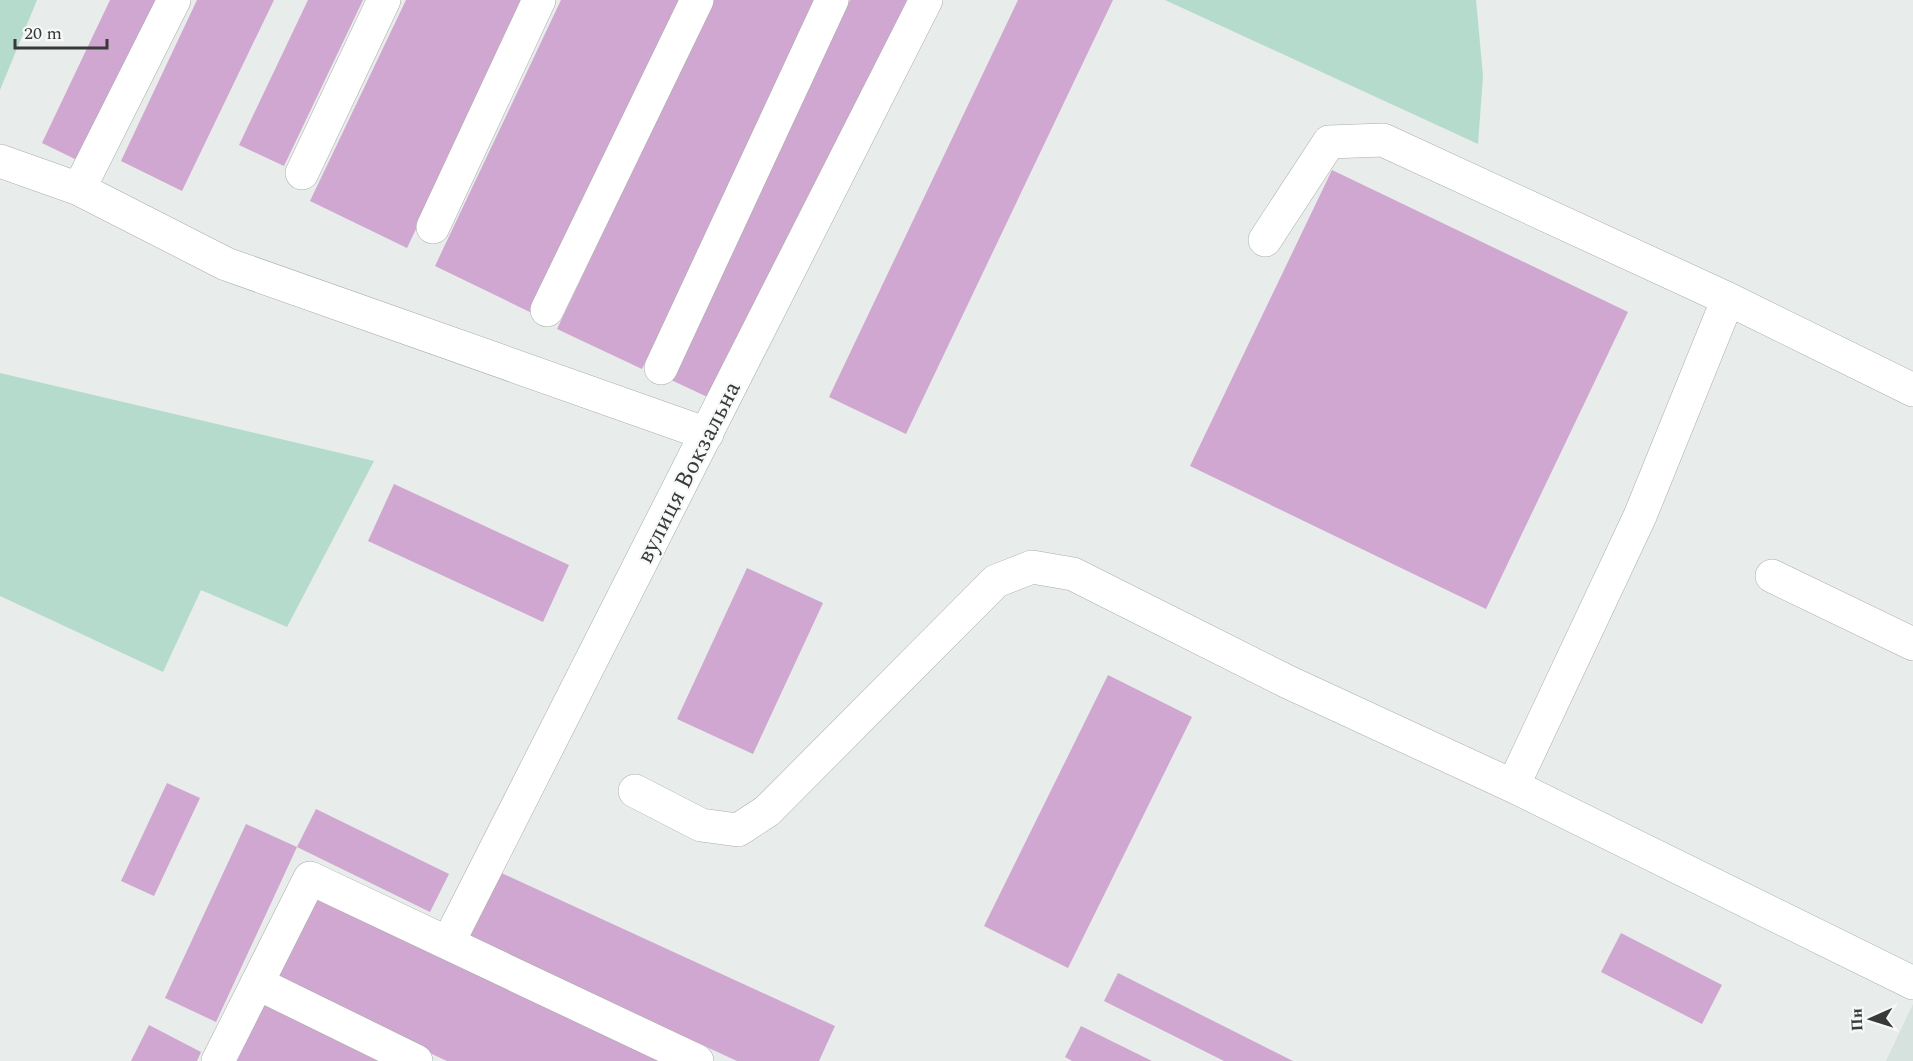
<svg xmlns="http://www.w3.org/2000/svg" width="1913" height="1061" viewBox="0 0 1913 1061" font-family="Spectral,serif">
<rect width="100%" height="100%" fill="#e8eceb"/>
<!-- built -->
<path fill="#d6e2de" d="M1913 1004V1061H1886Z"/>
<!-- green -->
<path fill="#b5dbcc" d="M0 0H37L0 90Z
M1165 0H1476L1483 76 1478 144Z
M0 373 374 461 287 627 201 590 163 672 0 596Z"/>
<!-- building -->
<path fill="#d0a7d0" d="M110 0H159L81 162 42 143Z
M197 0H274L182 191 121 161Z
M308 0H363L284 166 239 145Z
M406 0H526L407 248 310 201Z
M561 0H684L534 314 435 266Z
M714 0H818L642 369 557 329Z
M850 0H907L716 401 669 379Z
M1018 0H1113L906 434 829 397Z
M1332 170 1628 312 1486 609 1190 466Z
M394 484 569 565 543 622 368 541Z
M747 568 823 603 753 754 677 719Z
M1108 675 1192 717 1068 968 984 926Z
M167 783 200 798 154 896 121 881Z
M316 809 449 874 430 912 297 847Z
M246 824 297 847 216 1022 165 998Z
M495 870 835 1026 819 1061H737L465 936Z
M309 889 681 1061H447L268 978Z
M1621 933 1722 985 1702 1024 1601 972Z
M1118 973 1293 1061H1224L1104 1001Z
M257 1000 388 1061H229Z
M149 1025 201 1052 197 1061H131Z
M1081 1026 1152 1061H1072L1065 1057Z"/>
<g fill="none" stroke-linecap="round" stroke-linejoin="round">
<!-- minor casing -->
<g stroke="#aaadac" stroke-width="34">
<path id="minor" d="M0 161 79 189 226 264 707 434
M302 173 384 0
M79 189 174 0
M433 227 539 0
M1265 240 1329 142 1383 140 1728 299 1913 390
M547 310 697 0
M661 368 832 0
M1772 576 1913 644
M1513 786 1640 516 1728 299
M635 791 701 825 738 830 767 811 996 581 1032 567 1073 574 1288 682 1513 786 1913 983
M448 943 926 0
M257 983 416 1061
M218 1061 310 878 697 1061"/>
</g>
<!-- minor -->
<use href="#minor" stroke="#fff" stroke-width="33"/>
</g>
<g text-anchor="middle" stroke-width="4.5" stroke-linejoin="round" paint-order="stroke">
<!-- street labels -->
<g font-size="24" fill="#383939" stroke="#f6f9f8">
<text transform="translate(688 472) rotate(-63)" y="8">вулиця Вокзальна</text>
</g>
</g>
<!-- north arrow -->
<g transform="translate(1871 1019) rotate(267)" stroke="#f6f9f8" stroke-width="4.5" paint-order="stroke">
<path d="M0-4.5L10 22L0 15L-10 22Z" fill="#383939"/>
<text y="-9" font-size="16" font-weight="bold" text-anchor="middle" fill="#383939">Пн</text>
</g>
<!-- scale -->
<path d="M15 39v9h92v-9" fill="none" stroke="#383939" stroke-width="3"/>
<text x="24" y="39" font-size="18" fill="#383939" stroke="#f6f9f8" stroke-width="4.5" paint-order="stroke">20 m</text>
</svg>
